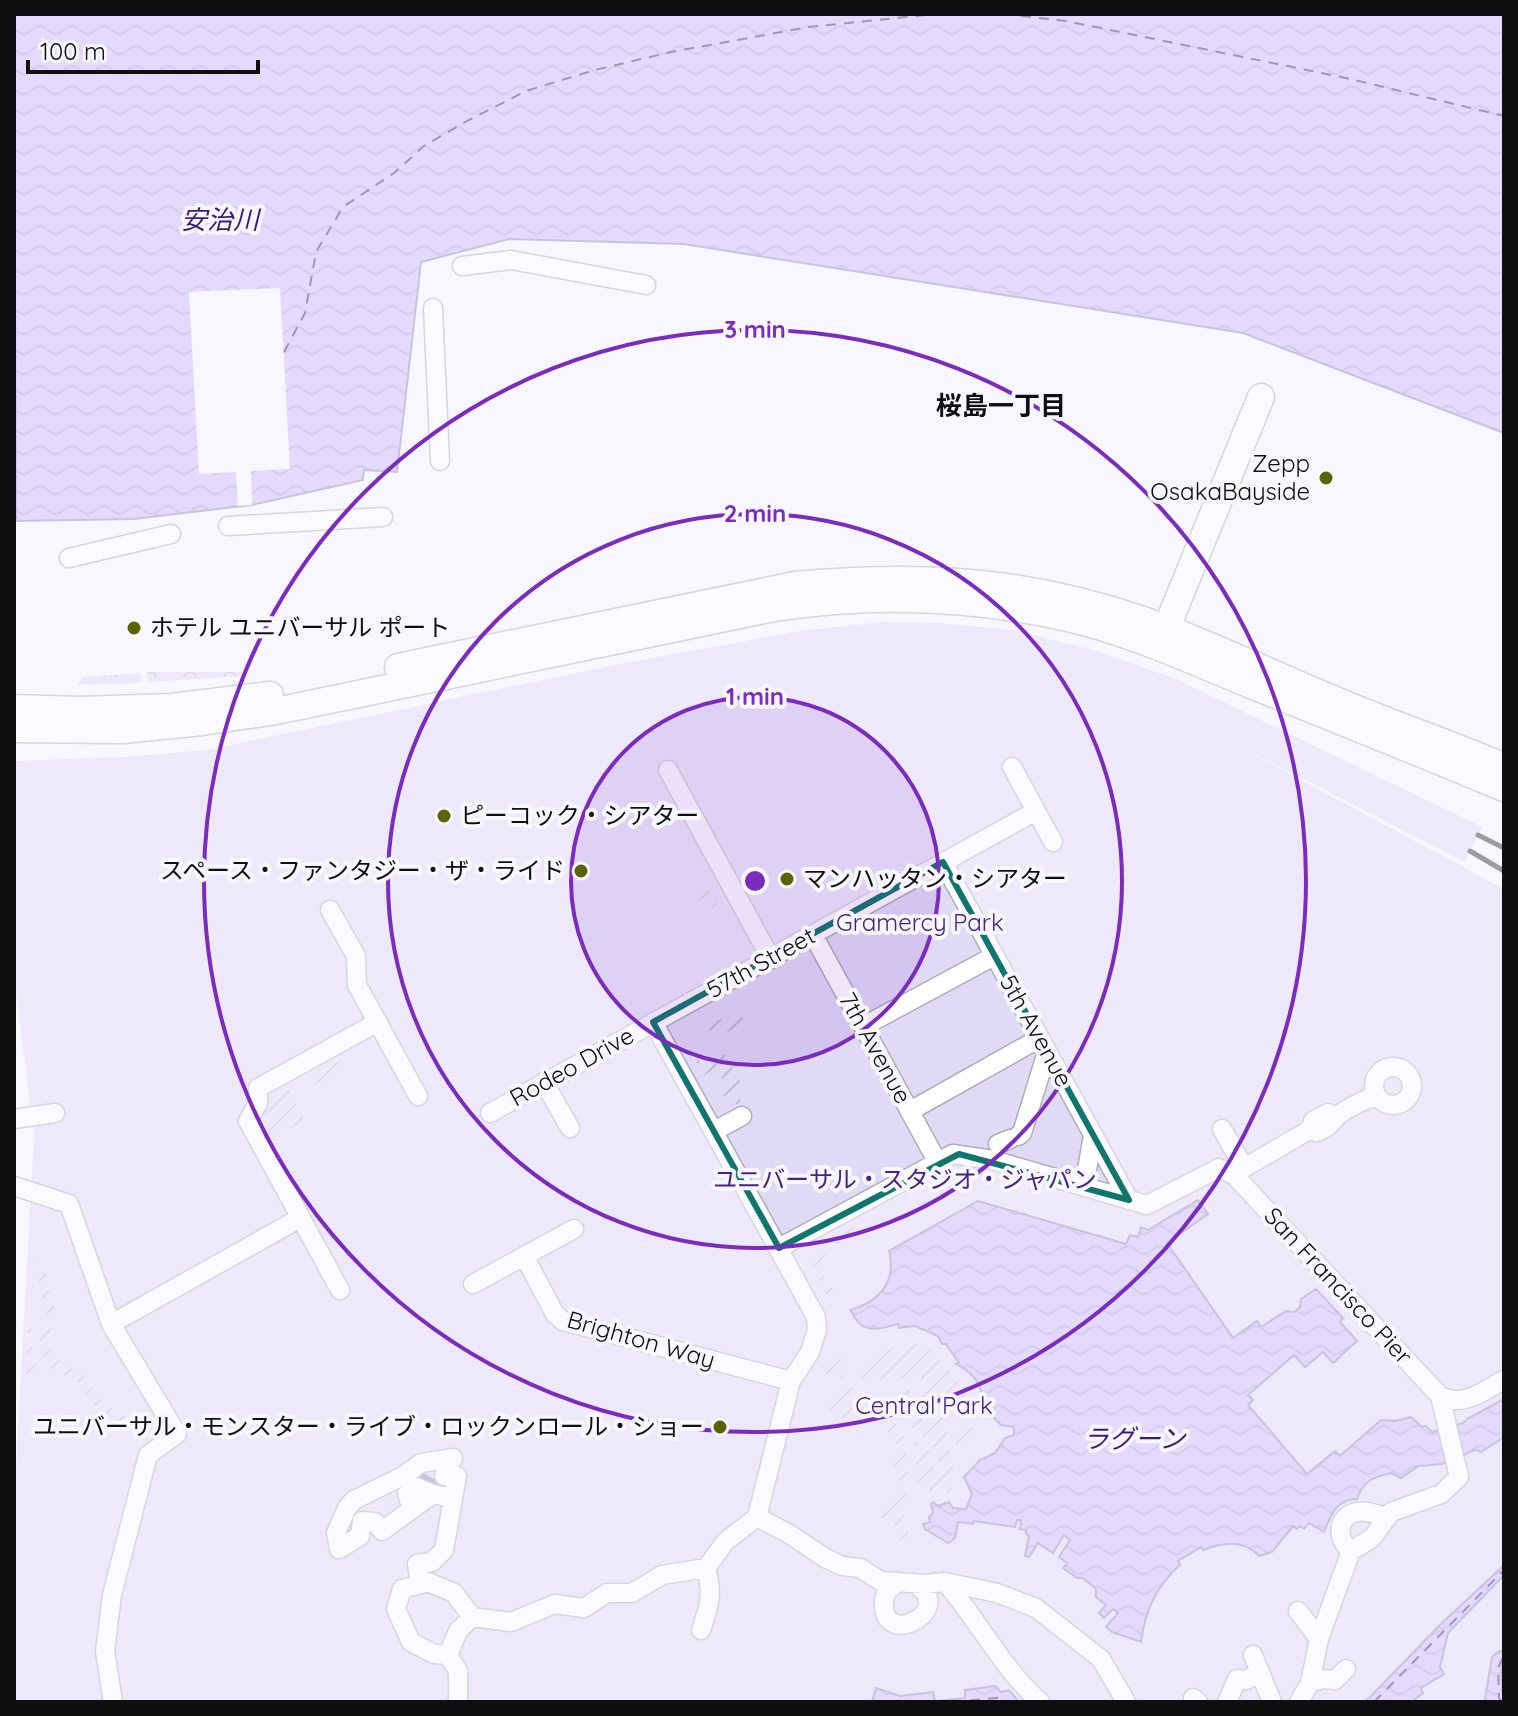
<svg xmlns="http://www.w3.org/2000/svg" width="1518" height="1716" viewBox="0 0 1518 1716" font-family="Quicksand,'Noto Sans JP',sans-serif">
<defs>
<pattern id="forest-crowns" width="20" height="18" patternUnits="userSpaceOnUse" patternTransform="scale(2)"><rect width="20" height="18" fill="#e1daf7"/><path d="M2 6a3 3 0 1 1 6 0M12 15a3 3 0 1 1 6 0" fill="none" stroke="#c0bad3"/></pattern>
<pattern id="garden-furrows" width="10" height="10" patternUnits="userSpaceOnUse" patternTransform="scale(2)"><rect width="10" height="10" fill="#e1daf7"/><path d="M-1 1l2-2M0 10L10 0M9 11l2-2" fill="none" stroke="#c0bad3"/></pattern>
<pattern id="water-waves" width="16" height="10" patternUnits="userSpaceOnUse" patternTransform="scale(2)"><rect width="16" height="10" fill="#cab8fb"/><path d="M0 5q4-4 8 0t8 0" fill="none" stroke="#ac9dd6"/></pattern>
</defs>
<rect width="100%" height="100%" fill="#f8f6ff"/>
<!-- forest -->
<path fill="url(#forest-crowns)" d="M147 672H242L243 676 148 682Z
M140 673 141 683 78 685 83 677Z"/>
<!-- park -->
<path fill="#e1daf7" d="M883 622 939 623 1012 630 1093 650 1176 679 1482 827 1465 862 1233 743 1504 889V1702H14V1502L34 1135 14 976V761L123 757 207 750 619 664 800 631Z"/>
<!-- garden -->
<path fill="url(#garden-furrows)" d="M708 887 723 914 717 915 706 897 698 901 692 896Z
M741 1015 746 1022 724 1034 719 1030 714 1033 710 1030 704 1032 700 1029 694 1032 693 1030 709 1020 714 1023 723 1018 729 1022Z
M720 1046 742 1085 735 1090 741 1102 737 1105 732 1097 728 1098 725 1095 718 1099 713 1091 724 1082 716 1068 704 1075 694 1058 696 1057 703 1066 707 1063 715 1048Z
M359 1050 361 1055 356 1058 358 1061 304 1090 301 1083Z
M278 1085 282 1093 289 1090 305 1120 271 1139 261 1121 266 1113 268 1114 273 1099 270 1098 269 1090Z
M854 1226 859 1234 851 1243 845 1241 843 1245 837 1244 834 1238Z
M827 1242 830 1248 823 1258 822 1271 816 1274 811 1264 815 1250Z
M38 1261 45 1263 47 1285 59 1318C36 1340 54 1367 81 1369 92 1395 110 1412 137 1421L134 1430C117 1422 101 1414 88 1399 84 1393 80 1383 74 1378 69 1375 62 1375 57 1372 37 1360 36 1335 48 1318L39 1285Z
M824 1276 832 1284 831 1287 843 1291 837 1301 829 1299 819 1280Z
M33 1329 32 1351 38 1369 32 1374H26L28 1330Z
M911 1342C940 1351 949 1371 965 1394L963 1402 967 1404 963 1411 955 1410C935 1440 961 1459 951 1492L948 1493 943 1489 934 1492 931 1496 928 1489C964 1436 898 1436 885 1395L909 1390 921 1395 928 1391 934 1379 927 1383 912 1372 907 1379C889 1376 878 1383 859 1377L856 1372 868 1365 878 1352Z
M836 1352 848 1369 842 1379 833 1380 820 1370 823 1358 832 1360Z
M845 1386 871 1393 879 1400H853L854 1417 841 1420 843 1413 827 1409 831 1393Z
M884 1414 896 1424 897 1430 904 1437 907 1462 904 1465 893 1466 892 1454 898 1452 897 1445 888 1433Z
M965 1425 975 1429 980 1435 978 1439 965 1450 957 1448 954 1437 958 1430Z
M915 1441 932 1453 935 1458 932 1471 917 1488Z
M902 1468 907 1472 904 1517 901 1519 912 1540 908 1546 902 1543 894 1524 881 1518 878 1505 900 1499 904 1494 902 1483 898 1480 895 1470Z"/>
<!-- water -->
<path fill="url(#water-waves)" stroke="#9285b5" stroke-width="2" d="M14 14H1504V433L1243 333 684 244 509 239 421 262 397 472 364 470 363 480 252 505 133 519 16 521Z
M1198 1200 1208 1214 1167 1243 1233 1338 1257 1321 1261 1327 1286 1311 1294 1312 1300 1307 1301 1299 1316 1289 1343 1318 1340 1322 1357 1341 1333 1363 1323 1352 1305 1367 1294 1355 1248 1395 1253 1400 1248 1405 1307 1474 1335 1451 1340 1456 1381 1420 1396 1421 1411 1417 1422 1427 1426 1426 1432 1432 1463 1423 1467 1419 1504 1399V1437L1481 1452 1475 1450 1442 1464 1419 1466 1401 1478 1391 1473C1373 1477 1363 1481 1357 1499 1336 1499 1331 1515 1324 1532L1309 1523 1304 1529 1300 1526 1297 1529 1293 1526 1272 1552 1259 1556C1244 1539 1223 1542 1203 1550L1201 1547 1178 1561 1180 1565C1156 1586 1145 1611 1141 1642L1112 1632 1106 1627 1118 1613 1113 1609 1104 1618 1099 1613 1106 1605 1096 1597V1589L1083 1578H1077L1063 1568 1067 1563 1059 1557 1070 1540 1064 1535 1053 1553 1038 1543 1029 1557 1025 1556 1029 1536 1026 1534V1530L1020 1529 1021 1520H1017L1015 1527 974 1521 973 1524 958 1522 955 1538 948 1543 925 1529 923 1524 930 1522 929 1517 933 1513 931 1504 933 1502 938 1506 949 1502 953 1508 966 1509 972 1494 964 1477 980 1460 995 1453 1005 1438 1014 1435V1427L1001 1425 992 1416 978 1413C988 1392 977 1374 956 1364L959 1363 946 1344H942L938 1336 915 1326 899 1328 898 1324C888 1327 870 1333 860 1324 856 1321 852 1312 850 1310 879 1302 897 1282 889 1251L978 1201 1126 1244 1130 1235 1138 1237 1141 1227 1148 1230Z
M1504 1565V1575L1448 1633 1440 1667 1444 1674 1421 1688 1423 1693 1412 1702H1365L1442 1623Z
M1499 1651H1504L1501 1674 1504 1702H1487L1485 1699 1492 1657Z
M995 1686 1001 1692 1009 1690 1019 1702H872L876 1688 900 1696 933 1692 935 1701 965 1698V1690Z"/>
<!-- pier -->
<path fill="#f8f6ff" d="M280 288 290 469 251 471 252 505 238 506 236 472 199 474 189 292Z"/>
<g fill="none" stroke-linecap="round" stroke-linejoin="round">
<!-- stream -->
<path stroke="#9285b5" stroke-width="5" d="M415 1476 419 1474 438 1484"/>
<!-- ferry -->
<path stroke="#3f1976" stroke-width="2" stroke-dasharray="10 8" stroke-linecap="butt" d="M1003 14 1066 21 1346 78 1504 116
M284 352 305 313 316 252 343 207 394 173 424 146 467 121 526 91 595 70 671 52 809 27 935 14
M952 1702 997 1698 1005 1702
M1374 1702 1504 1570
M1502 1702 1499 1698 1498 1668 1504 1655"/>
<!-- street casing -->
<g stroke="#afadb7" stroke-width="21">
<path id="street" d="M462 266 511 260 646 285
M433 308 440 461
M228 526 383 517
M69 558 171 534
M1012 767 1053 842
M668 770 771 959
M943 862 1129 1200
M330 910 356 956 357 985 418 1096
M813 935 937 1161
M653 1022 816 1317 817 1330 810 1352 791 1381 757 1517
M864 1026 994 956
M1374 1086a19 19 0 1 1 38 0a19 19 0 1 1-38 0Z
M544 1082 570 1128
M910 1111 1040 1038
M490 1113 1036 811
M1336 1117 1328 1113 1313 1121 1311 1129 1316 1132C1327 1129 1329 1125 1336 1118 1344 1108 1365 1101 1376 1095
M14 1119 55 1113
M1222 1129 1244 1168
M714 1131 742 1116
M1018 1136 1022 1133 1047 1052
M998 1144 1010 1139
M1235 1176 1244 1168 1311 1129
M14 1186 69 1204 111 1324
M1084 1187 1093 1135
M779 1248 953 1154 993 1160 1147 1205 1219 1168 1235 1176 1440 1396C1463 1408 1483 1391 1504 1380
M524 1256 555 1314 563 1321 791 1381
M473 1284 574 1229
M340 1290 248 1121 258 1103V1088L378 1022
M412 1509 407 1494 416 1487 433 1494
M757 1517 791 1535 825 1558 842 1566 860 1568 881 1581 925 1584 945 1582 997 1593 1036 1608 1101 1659 1126 1702
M1351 1551C1338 1541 1335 1520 1353 1513 1364 1509 1377 1514 1387 1518
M945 1582C979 1621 1001 1667 1040 1702
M898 1583C890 1587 884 1593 884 1602 881 1652 962 1607 912 1583
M420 1584 417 1564 432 1562 444 1550 457 1476H444L453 1458 421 1463 403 1476 354 1500 347 1508 336 1533 339 1549 360 1536 362 1521 375 1522 382 1531 433 1494 452 1498
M1298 1611 1319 1639
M472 1617 458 1631 448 1655 434 1654 411 1642 396 1609 402 1589 428 1582 454 1593 472 1617 511 1622 555 1604 584 1608 607 1593H632L662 1575 706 1568 726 1541 757 1517
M701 1630C710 1604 713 1594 706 1568
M448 1655 458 1671V1702
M1253 1655 1272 1702
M1310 1683 1322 1679 1335 1680 1346 1669
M1193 1698 1198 1702
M113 1702 105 1651 112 1595 148 1455 177 1434 111 1324 293 1222
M1227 1702 1237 1679 1246 1680 1260 1673
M1299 1702 1310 1683 1319 1639 1351 1551 1372 1538 1391 1512 1441 1494 1459 1477 1440 1396"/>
</g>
<!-- secondary casing -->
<g stroke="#afadb7" stroke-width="29">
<path id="secondary" d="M1163 645 1173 612 1261 397
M398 667 795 585C919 574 1024 579 1143 620 1210 643 1274 675 1340 702 1394 725 1450 743 1504 767
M14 708 80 710 172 707 270 695
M14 729 123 730 202 722 276 711 774 608C871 593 967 596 1063 617 1128 631 1190 660 1251 685 1336 719 1420 753 1504 788"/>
</g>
<!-- street -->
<use href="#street" stroke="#fff" stroke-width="18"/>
<!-- secondary -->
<use href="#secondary" stroke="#fff" stroke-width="26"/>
<!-- rail -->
<path stroke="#2e2e32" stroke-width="5" d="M1478 835 1504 848
M1470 851 1504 871"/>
</g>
<!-- marked area -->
<path d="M0 0H1518V1716H0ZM943 862 1129 1200 959 1154 779 1248 653 1022Z" fill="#f8f6ff" fill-opacity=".55" fill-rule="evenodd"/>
<path fill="none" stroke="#0f766e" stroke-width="6" stroke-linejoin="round" d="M943 862 1129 1200 959 1154 779 1248 653 1022Z"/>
<!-- distance rings -->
<circle cx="755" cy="881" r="184" fill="#7b2cbf" fill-opacity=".12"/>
<g fill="none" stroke="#7b2cbf" stroke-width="4">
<circle cx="755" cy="881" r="184"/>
<circle cx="755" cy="881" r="367"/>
<circle cx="755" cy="881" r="551"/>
</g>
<!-- markers -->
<g fill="#5b6404" stroke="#f8f6ff" stroke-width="3">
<circle cx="1326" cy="478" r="8"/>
<circle cx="134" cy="628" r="8"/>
<circle cx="444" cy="816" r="8"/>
<circle cx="581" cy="871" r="8"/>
<circle cx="787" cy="879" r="8"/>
<circle cx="720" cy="1427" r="8"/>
</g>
<g text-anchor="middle" stroke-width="8" stroke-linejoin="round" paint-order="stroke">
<!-- poi labels -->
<g font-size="24" fill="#0f0f12" stroke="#f8f6ff" text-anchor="end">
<text x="1310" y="472">Zepp<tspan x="1310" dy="28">OsakaBayside</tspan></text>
<text x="150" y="636" text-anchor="start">ホテル ユニバーサル ポート</text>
<text x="460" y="824" text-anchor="start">ピーコック・シアター</text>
<text x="565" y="879">スペース・ファンタジー・ザ・ライド</text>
<text x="803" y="887" text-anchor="start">マンハッタン・シアター</text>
<text x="704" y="1435">ユニバーサル・モンスター・ライブ・ロックンロール・ショー</text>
</g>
<!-- park labels -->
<g font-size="24" fill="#472380" stroke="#f8f6ff">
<text x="920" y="931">Gramercy Park</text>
<text x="905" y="1188">ユニバーサル・スタジオ・ジャパン</text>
<text x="924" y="1414">Central Park</text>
</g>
<!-- street labels -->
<g font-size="24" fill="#0f0f12" stroke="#f8f6ff">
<text transform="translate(761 963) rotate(-29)" y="8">57th Street</text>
<text transform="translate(1036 1031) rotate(61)" y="8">5th Avenue</text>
<text transform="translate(875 1048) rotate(61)" y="8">7th Avenue</text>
<text transform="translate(572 1067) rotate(-29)" y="8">Rodeo Drive</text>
<text transform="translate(1338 1286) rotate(47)" y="8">San Francisco Pier</text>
<text transform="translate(641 1340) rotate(16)" y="8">Brighton Way</text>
</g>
<!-- water labels -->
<g font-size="26" font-style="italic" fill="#3f1976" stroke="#f8f6ff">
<text x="220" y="229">安治川</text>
<text x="1134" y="1448">ラグーン</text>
</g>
<!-- neighbourhood labels -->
<g font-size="26" font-weight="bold" fill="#0f0f12" stroke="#f8f6ff">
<text x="1001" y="415">桜島一丁目</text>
</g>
</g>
<circle cx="755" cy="881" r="12" fill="#7b2cbf" stroke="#f8f6ff" stroke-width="4"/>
<g font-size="24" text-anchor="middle" font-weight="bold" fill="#7b2cbf" stroke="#f8f6ff" stroke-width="8" stroke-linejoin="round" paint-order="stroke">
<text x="755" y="338">3 min</text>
<text x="755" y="522">2 min</text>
<text x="755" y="705">1 min</text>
</g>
<!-- border -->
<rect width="1518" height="1716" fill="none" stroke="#0f0f12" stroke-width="32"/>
<!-- scale -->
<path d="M28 60v12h230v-12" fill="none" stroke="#0f0f12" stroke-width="4"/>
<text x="40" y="60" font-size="24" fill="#0f0f12" stroke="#f8f6ff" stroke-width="6" paint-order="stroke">100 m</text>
</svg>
